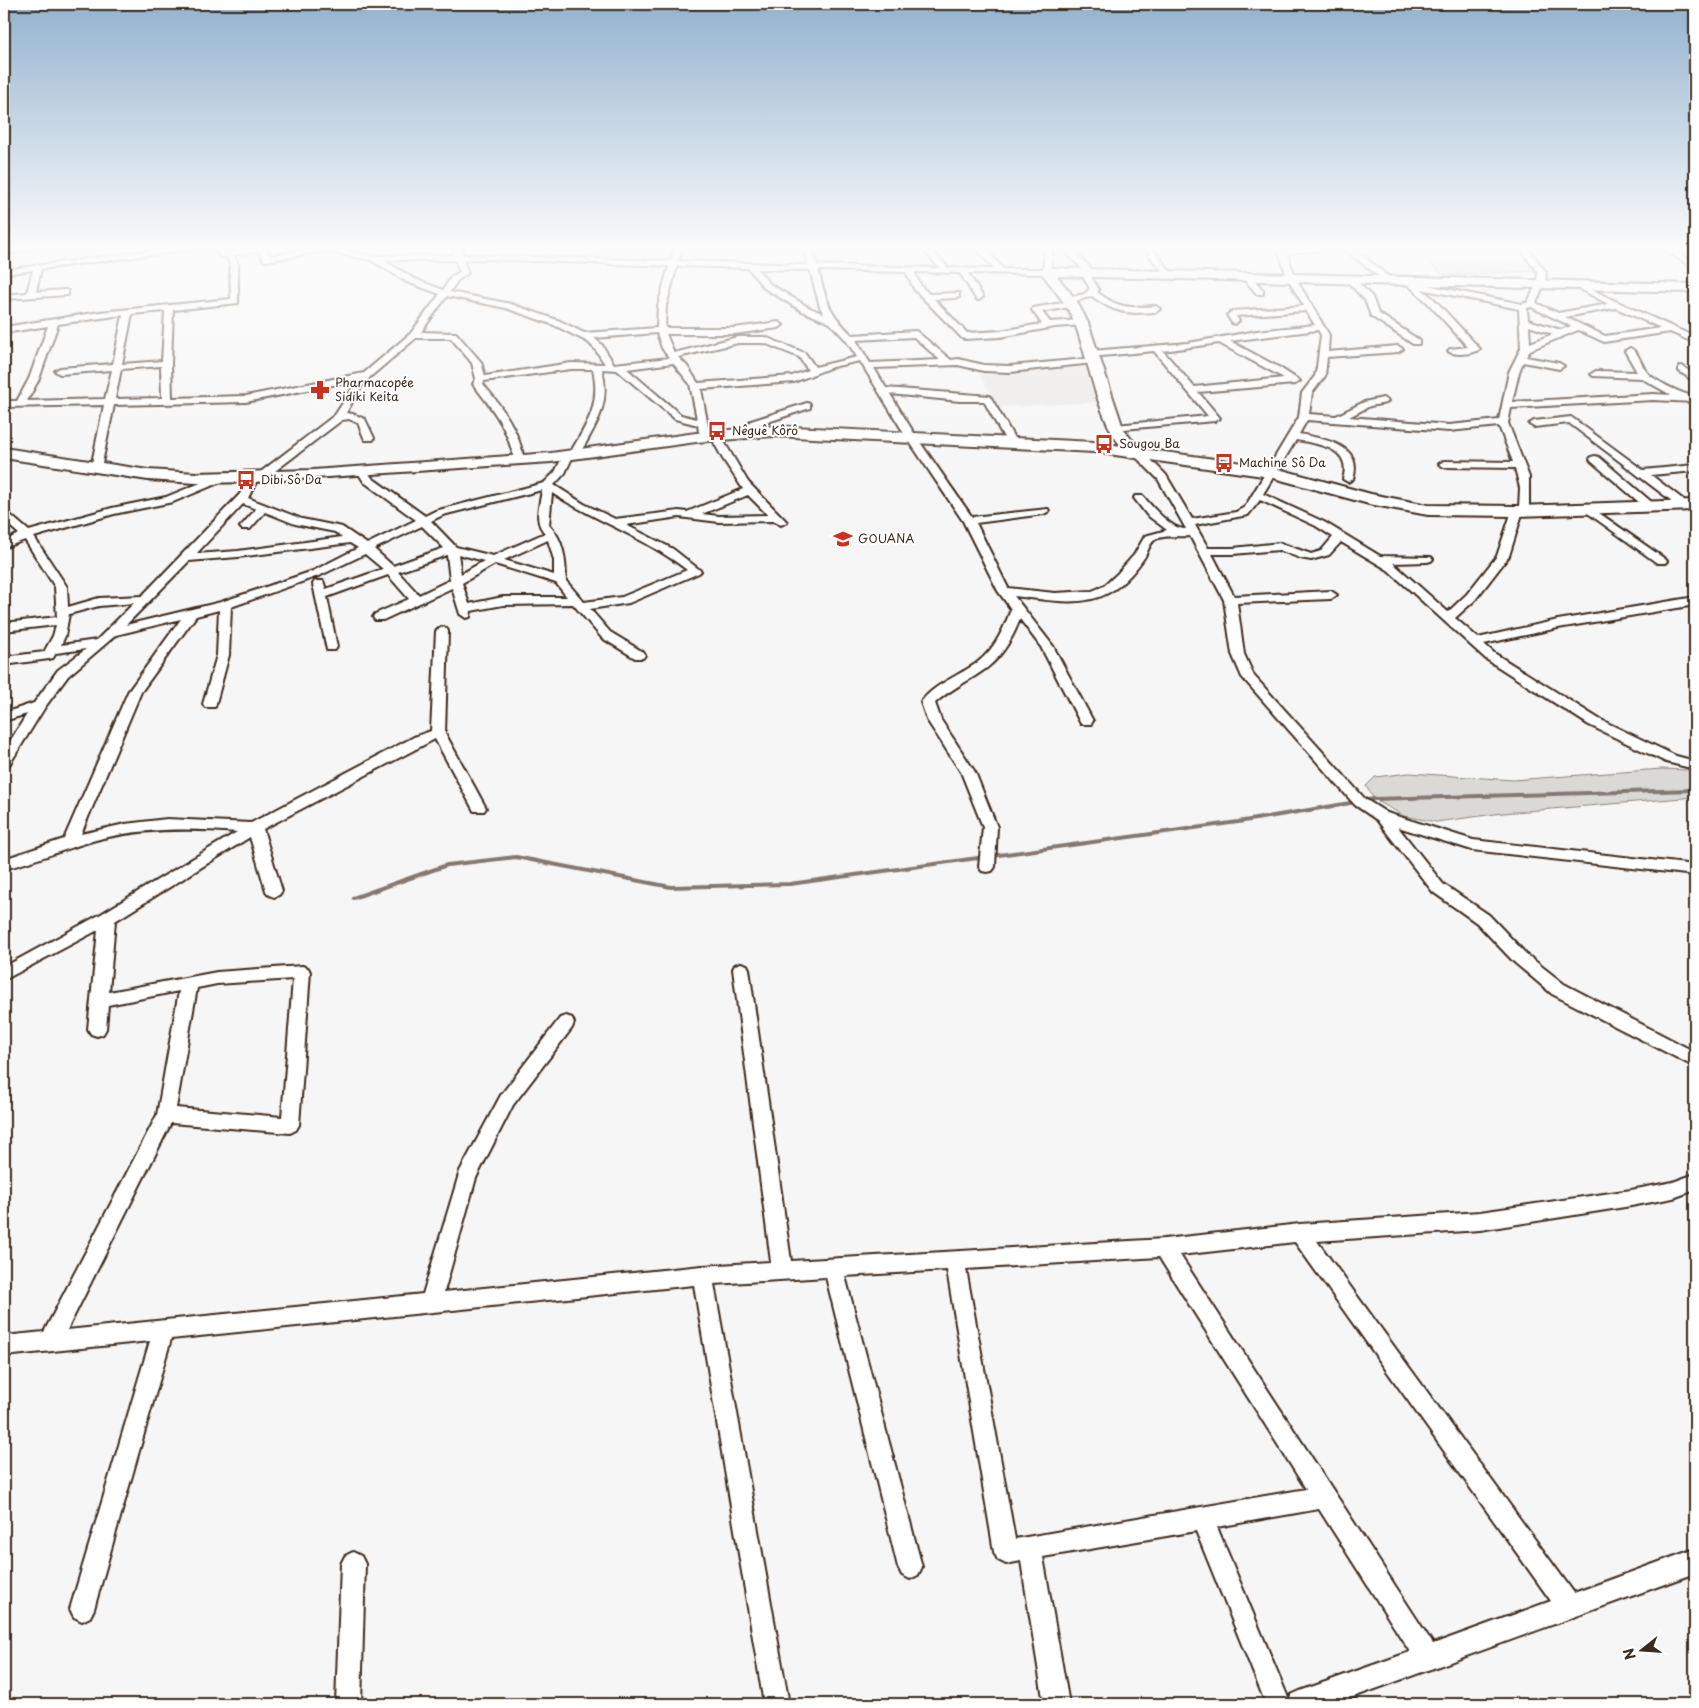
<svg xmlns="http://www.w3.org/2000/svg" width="1699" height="1708" viewBox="0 0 1699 1708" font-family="'Playpen Sans',sans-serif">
<rect width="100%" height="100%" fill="#f7f6f6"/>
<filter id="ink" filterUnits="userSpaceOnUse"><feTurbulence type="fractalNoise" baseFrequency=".02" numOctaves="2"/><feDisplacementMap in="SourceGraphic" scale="10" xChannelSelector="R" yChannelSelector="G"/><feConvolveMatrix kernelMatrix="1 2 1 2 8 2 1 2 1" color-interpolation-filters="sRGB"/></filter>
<g filter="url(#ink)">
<!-- built -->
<path fill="#e9e7e6" d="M1087 361 1103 402 999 407 977 370Z"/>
<!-- green -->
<path fill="#dbd9d6" stroke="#8b827a" d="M1412 249H1517L1540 271 1444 275Z
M1662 769 1689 770 1695 772V797L1503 813 1436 822 1404 816 1374 799 1366 786 1375 777 1409 773 1513 780Z"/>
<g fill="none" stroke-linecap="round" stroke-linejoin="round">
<!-- stream -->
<path stroke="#847972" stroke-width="4" d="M992 856 1238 822 1374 799 1695 790
M353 898 447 865 516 857 671 887 790 884 985 857"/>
<!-- street casing -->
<g stroke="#3b2a1e" stroke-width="4">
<path id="street" d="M12 249H32L4 255V251Z
M161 249H195L41 269 36 292 65 290 68 291V295L4 299V295L27 293 33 270 4 274V270Z
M211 249H221L225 252 241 249H266L270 256 307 249H340L373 256 454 255 455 249H463L462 255 671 261 674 249H682L678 261 808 265 804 249H812L817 265 940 268 922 249H931L948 268 994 269 977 249H986L1003 269H1043L1045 249H1053L1050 274 968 273 983 297 979 300 976 299 960 273 914 272 921 286 929 294 959 293V297L956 298 934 299 967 333 1000 331 1042 324 1032 310 1033 308 1068 302 1066 300 1067 298 1084 294 1090 289 1081 273 1084 271 1063 249H1072L1095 273 1090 275 1099 290 1097 292C1119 309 1129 308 1156 306L1160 309 1156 312C1128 314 1115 314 1092 296L1073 302 1076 304 1075 306 1042 312 1050 322 1081 320 1085 323 1084 325 1055 327 1000 337 965 339 962 338 914 289 906 272 818 270C827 303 828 311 852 335L916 331 951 360 958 359 984 365 1010 366 1096 358V362L1093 363 1010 372 984 371 958 365 874 368 886 388 990 396 1017 443 1016 445H1008L984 401H960L890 394 917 438 972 517 1048 509 1049 511 1044 514 976 523 1008 588 1055 593 1092 591 1104 586 1117 574 1134 555 1145 536 1167 530 1147 515 1134 498 1135 496H1143C1152 507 1172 530 1186 529L1158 479 1135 456 1134 454 1135 452H1143L1166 475 1192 519 1236 512 1245 507 1299 417 1302 393 1315 376 1317 367 1321 335 1318 330 1230 341 1280 368 1300 381 1295 384 1198 392 1220 418 1215 421 1112 430V426L1116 425 1208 416 1154 351 1091 357 1086 354 1091 351 1188 343 1257 331 1315 325 1306 311 1236 316 1239 321 1235 324 1232 323 1227 315 1233 311 1304 306 1288 279 1278 249H1321L1317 251 1287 253 1296 279 1329 335 1328 352 1398 346 1403 349 1398 352 1327 357 1325 376 1312 393 1309 414 1336 416 1364 402 1383 398 1388 401 1386 403 1370 406 1349 417 1449 425 1499 420 1509 372 1521 348 1519 309 1421 289 1433 298 1480 349C1473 354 1455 356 1448 351L1450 349 1468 347 1427 302 1407 284 1411 282 1522 304 1528 302 1537 283 1538 272 1520 249H1528L1546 272 1545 283 1536 303 1558 313 1608 304 1576 287 1575 285 1579 283 1609 298 1695 337V343L1670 332 1604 342 1578 330 1530 350 1526 357 1559 363 1564 366 1559 369 1523 362 1519 372 1512 402 1653 394 1671 395 1641 378 1593 376 1591 374 1596 371 1637 372 1625 351 1630 348C1638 351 1641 364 1646 371 1652 380 1685 396 1695 396V402L1653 400 1511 408 1508 423 1529 477V511L1528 513 1522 514 1509 556 1475 600 1455 618 1478 638 1558 620 1695 597V605L1558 628 1484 644 1494 653 1599 719 1676 756 1695 761V769L1666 762 1589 725 1486 659 1388 570 1341 542 1329 555 1311 560 1300 558 1279 550 1233 554H1212L1234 596 1331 591 1337 595 1331 599 1237 603 1244 654 1254 676 1365 799 1387 813 1473 840 1695 865V875L1472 850 1398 827 1443 884 1489 915 1526 954 1564 984 1695 1052V1067L1552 994 1514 962 1477 923 1433 892 1377 820 1355 805 1242 677 1232 654 1224 600 1190 536C1180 537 1165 535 1156 539 1149 543 1148 552 1144 558 1135 571 1122 586 1108 593 1081 608 1043 599 1014 596L1053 646 1093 721 1091 724H1081L1041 647 1020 619C1012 640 1000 660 981 672 965 683 949 690 935 703L941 720 975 772 997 827 995 867 992 871 987 872 982 871 979 867 983 827 961 772 927 720 921 702C933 686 953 678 969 668 992 655 1003 632 1011 609L998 591 963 521 907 438 860 361 832 367 794 382 701 389 709 432 704 435 699 432 698 425 675 419 617 370 602 369C611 405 596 425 579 455L572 458 565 473 554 485 584 504 615 519 679 511 687 512 743 489 723 459 710 435 715 432 720 435 748 482 787 522 781 525 774 521 719 522 679 517 626 525 673 549 701 571 699 573 629 603 590 609 610 632 643 652 645 655 643 658H635L602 638 573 604 503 605 471 611 470 617 466 618 460 614 452 588 383 620H375L373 617 375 614 409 599 388 575 327 597 337 647 335 650H327L313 584 315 581H323L326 589 383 569 365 554 321 575 231 607 229 655 215 707H205L203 704 217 655 219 610 196 616 141 692 81 834 125 824 167 819 251 823 414 737 431 731 436 631 442 627 446 628 448 631 445 733 486 808 484 811H474L435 739 263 829 282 891 279 895 274 897 269 895 266 891 250 837 115 921 109 992 217 972 302 966 308 968 310 972 299 1125 296 1130 290 1133 171 1123 67 1330 423 1294 460 1171 501 1095 560 1018 566 1016 572 1018 574 1023 572 1028 513 1105 476 1178 444 1292 702 1266 771 1262 733 969 735 965 741 963 747 965 749 969 791 1261 1164 1239 1300 1224 1480 1212 1631 1190 1673 1182 1695 1174V1190L1673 1198 1631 1206 1480 1230 1317 1241 1574 1593 1695 1549V1573L1334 1704H1266L1196 1531 1043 1557 1069 1704H1044L1021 1561 1006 1564 998 1560 994 1552 947 1270 845 1276 922 1567 918 1575 910 1579 902 1575 898 1567 826 1277 714 1284 789 1704H764L694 1285 171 1339 94 1609 90 1617 82 1621 74 1617 70 1609 150 1341 4 1356V1336L44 1332 157 1115 179 991 108 1005 106 1029 103 1034 97 1036 91 1034 88 1029 98 930 4 980V967L101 914 237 832C191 828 147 828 103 838 69 847 37 861 4 869V859L64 839 128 692 181 619 116 635 68 676 45 707 9 765 4 766V751L27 714 4 721V713L34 703 58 670 86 649 56 653 53 658 49 659 4 665V657L44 652 53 636 56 625 4 631V623L57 617 55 587 25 540 4 548V541L19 534 4 521V512L8 513 29 531 112 508 166 497 220 475H228L229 477 228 479 173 502 114 514 34 537 67 587 68 607 99 598 142 596 240 494 250 474H258L335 415 358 380 246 402 114 405 101 468 96 471 91 468 104 405 4 407V401H17L29 379 48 326 4 333V327L100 312 231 299 230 265 227 257H221ZM259 251 264 261H267L324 251 371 260 407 282 440 294 411 333 364 373 246 396 172 398 171 363 173 310 238 303V265L234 255ZM485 259 669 266 658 306 657 328 584 333 560 321 511 304 450 292 457 281 468 273 463 260ZM383 260H455L460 272 451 277 443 290 413 278ZM677 266 748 268 764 288 802 311 830 323 846 340 857 357 815 367 805 353 765 337H738L674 353 666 334H734L779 328 783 325 779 322 734 328H665L666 306ZM757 269 810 270 820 307 824 314 808 307 770 284ZM447 296 506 308 554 325 588 342 595 349 605 364 571 363 485 376 481 362 456 333 421 332ZM1531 307 1571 326 1561 330 1528 320 1527 308ZM1616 308 1661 328 1605 336 1565 317ZM165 311 162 361 122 364 132 314ZM123 315 113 364 60 368 55 371 60 374 112 370 105 399 27 401 39 379 58 324ZM1529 326 1553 334 1530 343ZM657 333 662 348 669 358 614 364 602 345 594 338ZM914 337 940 360 870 363 856 340ZM416 338H451L472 363 476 379 473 384C493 410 507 426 514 459L519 462 524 459C518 429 502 407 483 384L484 381 571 369H593C601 405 587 424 570 453L564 454 555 472 544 483 435 511 425 516 372 478 366 469H358L357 471 364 482 416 520 367 544 342 527 302 519 248 498 258 478H266L342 420 349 419 358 423 365 440H373L374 438 365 419 353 414 346 413 359 390 370 377ZM738 343H764L799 357 808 370 792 376 698 383 687 366 678 357ZM1219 343 1284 378 1194 387 1163 351ZM673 363 690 384 697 419 681 415 627 369ZM161 366 162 398 115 399 121 369ZM1307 420 1449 431 1499 426 1513 462 1444 461 1439 464 1444 467 1515 468 1520 488 1519 508 1513 509 1512 511 1497 556 1467 594 1448 612 1393 563 1427 562 1431 561 1433 559 1431 557 1380 556 1324 522 1263 494 1296 440C1319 444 1353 448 1343 479L1348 482 1353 479C1364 445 1324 439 1299 434ZM542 490C540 505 533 521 545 533L493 556 456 547 431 521 443 515ZM552 493C596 521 646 538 687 570L622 597 584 602 566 581C566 561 564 540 549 525ZM748 495 768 515 719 516 702 514ZM1260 500 1316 526 1333 537 1321 551 1311 554 1280 543 1233 548H1208L1195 525 1248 515ZM243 504 256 509 242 525 240 527 242 529H250L265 512 295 524 335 532 342 537 238 551 196 554ZM422 526 444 548 393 566 374 549ZM548 540 554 560V575L504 560ZM350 543 358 548 313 571 221 602 126 625 189 561 238 557ZM458 554 484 561 461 574ZM447 555 450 580 419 595 398 572ZM495 564 556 583 567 597H503L469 604 462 583ZM134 603 97 640 61 645 65 636 69 614 99 606ZM293 979 282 1117 176 1108 197 988 217 984ZM1295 1242 1551 1601 1433 1644 1180 1255ZM1159 1257 1306 1489 1015 1539 966 1269ZM1319 1509 1410 1652 1300 1691 1291 1695 1289 1700 1217 1527Z
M1145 249H1153L1173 275 1172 277H1166Z
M1344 249H1354L1393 280 1386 282Z
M1663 249H1673L1695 264V269Z
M1244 275H1250L1263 290V294H1257L1244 279Z
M1347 277H1353L1372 297 1378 313 1419 340V344H1413L1371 316 1365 300 1347 281Z
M1682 366 1695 375V382L1679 371V367Z
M807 403 810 404V408L759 425 746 433H738L737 431 751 421Z
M1571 417 1643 470 1695 465V471L1651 475 1689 504 1690 506 1689 508H1681L1569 423 1534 427 1529 424 1534 421Z
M1595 456 1599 457 1655 505 1656 507 1655 509H1647L1591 461 1590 459 1591 457Z
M1589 506 1665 559 1667 561 1665 563H1657L1585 511 1584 509Z
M353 1552 361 1556 365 1564 361 1704H336L341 1564 345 1556Z"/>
</g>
<!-- secondary casing -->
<g stroke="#3b2a1e" stroke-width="4">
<path id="secondary" d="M1047 268 1695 284V292L1057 276 1076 300 1088 323 1123 428 1131 439 1143 449 1271 467 1371 494 1428 505 1517 506 1695 500V510L1517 516 1428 515 1369 504 1270 477 1094 452 773 436 696 442 551 462 254 482 196 483 148 480 4 458V448L148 470 196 473 313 470 551 453 696 433 773 426 1094 442 1121 446C1098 419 1088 358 1075 324 1067 303 1053 289 1041 272Z"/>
</g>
<!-- street -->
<use href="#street" fill="#fff" fill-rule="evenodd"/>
<!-- secondary -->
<use href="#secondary" fill="#fff" fill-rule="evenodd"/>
</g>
</g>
<!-- sky -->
<linearGradient id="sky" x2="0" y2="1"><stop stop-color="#93b2cf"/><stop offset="0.51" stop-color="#fbfbfb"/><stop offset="1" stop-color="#fbfbfb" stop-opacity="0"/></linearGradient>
<rect width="1699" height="488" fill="url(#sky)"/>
<!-- icons -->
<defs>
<g id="pharmacy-bare" transform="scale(1.5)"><path d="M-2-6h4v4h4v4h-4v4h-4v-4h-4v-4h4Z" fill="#c8321e" stroke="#fff" stroke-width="2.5" paint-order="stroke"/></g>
<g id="bus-bare" transform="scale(1.5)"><path d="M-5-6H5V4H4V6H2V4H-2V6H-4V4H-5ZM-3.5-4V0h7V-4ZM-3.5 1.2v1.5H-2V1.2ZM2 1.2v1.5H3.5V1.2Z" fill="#c8321e" stroke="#fff" stroke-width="2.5" paint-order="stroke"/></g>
<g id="school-bare" transform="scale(1.5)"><path d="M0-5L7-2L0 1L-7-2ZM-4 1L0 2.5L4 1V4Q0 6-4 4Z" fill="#c8321e" stroke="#fff" stroke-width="2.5" paint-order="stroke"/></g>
</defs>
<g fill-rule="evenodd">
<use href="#pharmacy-bare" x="320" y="390"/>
<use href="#bus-bare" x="717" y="431"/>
<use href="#bus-bare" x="1104" y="444"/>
<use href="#bus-bare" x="1224" y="463"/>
<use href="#bus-bare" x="246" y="480"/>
<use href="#school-bare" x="843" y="539"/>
</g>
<g text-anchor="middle" stroke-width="4" stroke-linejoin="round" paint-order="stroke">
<!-- far-poi labels -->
<g font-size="12" fill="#3b2a1e" stroke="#fff" text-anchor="start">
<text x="335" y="387">Pharmacopée<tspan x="335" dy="14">Sidiki Keita</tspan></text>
<text x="732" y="435">Nêguê Kôrô</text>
<text x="1119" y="448">Sougou Ba</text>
<text x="1239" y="467">Machine Sô Da</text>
<text x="261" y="484">Dibi Sô Da</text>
<text x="858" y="543">GOUANA</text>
</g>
</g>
<!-- margin -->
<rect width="1699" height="1708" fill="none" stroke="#fff" stroke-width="20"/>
<rect x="10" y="10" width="1679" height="1688" fill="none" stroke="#3b2a1e" stroke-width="2" filter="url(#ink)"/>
<!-- north arrow -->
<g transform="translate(1642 1650) rotate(253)" stroke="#ffffff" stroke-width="4" paint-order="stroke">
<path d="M0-4L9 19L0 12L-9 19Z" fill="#3b2a1e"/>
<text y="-8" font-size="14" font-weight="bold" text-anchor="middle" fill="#3b2a1e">N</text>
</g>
</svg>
